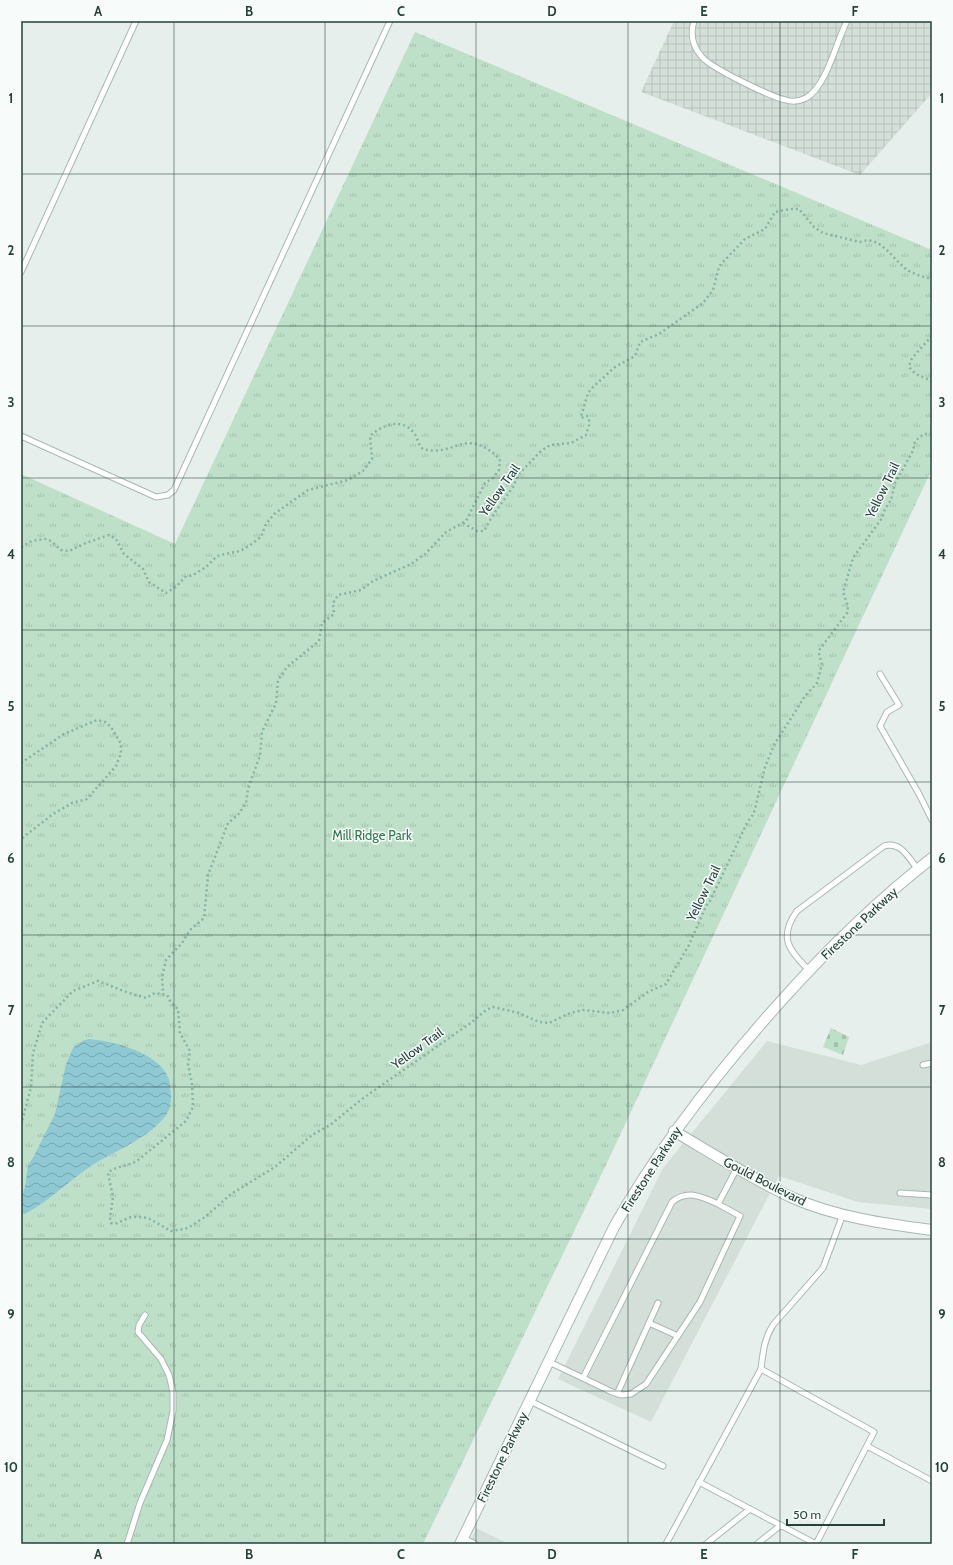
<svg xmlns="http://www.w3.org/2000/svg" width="953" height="1565" viewBox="0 0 953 1565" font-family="Cabin,sans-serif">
<defs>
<pattern id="industrial-grid" width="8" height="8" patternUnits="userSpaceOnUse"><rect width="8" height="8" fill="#d4dfda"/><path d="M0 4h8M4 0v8" fill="none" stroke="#b6c1bc"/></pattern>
<pattern id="cemetery-stones" width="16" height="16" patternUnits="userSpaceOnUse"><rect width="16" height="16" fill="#bfe0c8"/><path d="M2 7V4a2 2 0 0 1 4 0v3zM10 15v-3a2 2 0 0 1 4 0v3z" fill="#a4c1ad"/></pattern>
<pattern id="park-tufts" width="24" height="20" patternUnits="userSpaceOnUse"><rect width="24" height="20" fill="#bfe0c8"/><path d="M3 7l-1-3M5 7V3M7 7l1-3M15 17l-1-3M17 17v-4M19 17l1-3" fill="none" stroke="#a4c1ad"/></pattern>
<pattern id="water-waves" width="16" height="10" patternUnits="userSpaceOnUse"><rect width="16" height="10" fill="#8ec9d4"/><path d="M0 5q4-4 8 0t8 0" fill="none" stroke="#74a5ad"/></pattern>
</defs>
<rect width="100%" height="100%" fill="#e6efeb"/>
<!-- built -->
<path fill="#d4dfda" d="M767 1041 861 1065 932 1042V1209L858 1202 779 1176 651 1422 558 1379 663 1168Z
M476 1528 509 1544H469Z"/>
<!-- industrial -->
<path fill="url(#industrial-grid)" d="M674 21H932V93L860 175 641 92Z"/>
<!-- cemetery -->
<path fill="url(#cemetery-stones)" d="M831 1028 849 1037 843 1055 823 1047Z"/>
<!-- park -->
<path fill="url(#park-tufts)" d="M415 32 932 250V469L606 1165 423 1544H22L21 1543V474L175 544Z"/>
<!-- water -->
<path fill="url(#water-waves)" d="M89 1039C113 1041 157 1052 168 1077 170 1080 170 1085 170 1089 172 1095 171 1107 168 1112 154 1136 114 1151 91 1166 69 1181 49 1201 25 1214L21 1213V1199L25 1187 28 1165 34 1156 55 1114 66 1064 73 1048 82 1041Z"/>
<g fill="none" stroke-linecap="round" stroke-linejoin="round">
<!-- lane casing -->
<g stroke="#a8b8b2" stroke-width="7">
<path id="lane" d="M694 21C690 34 693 47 702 57 711 68 771 97 786 100 792 102 800 101 806 98 827 86 836 42 847 21
M21 272 136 21
M21 436 156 497 168 495 174 490 390 21
M880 674 899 705 887 712 880 726 919 794 932 820
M809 970C789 951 778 937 797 911L884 846C901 841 909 858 918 870
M923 1065 932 1063
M900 1193 932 1195
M649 1323 678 1336
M549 1362 583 1378 672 1202C688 1189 702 1197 718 1204L737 1168
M583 1378 612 1392 622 1395 631 1394 646 1384 700 1302 740 1216 718 1204
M617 1394 658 1303
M530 1401 663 1466
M867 1446 932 1481
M699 1482 816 1544 874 1432 761 1369
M463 1538 475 1544
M127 1544 140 1503 167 1440 173 1411V1392L169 1375 161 1359 138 1332 139 1325 145 1315
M666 1544 761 1369C763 1353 764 1339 773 1325L823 1268 843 1214
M706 1544 750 1509
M757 1544 781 1525"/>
</g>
<!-- street casing -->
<g stroke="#a8b8b2" stroke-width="12">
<path id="street" d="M674 1131C713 1154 752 1179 793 1198 836 1217 886 1224 932 1230
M460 1544 614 1227C661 1144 719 1070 783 999 828 949 878 900 932 858"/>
</g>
<!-- path -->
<path stroke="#86b3a5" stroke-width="2.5" stroke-dasharray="2 3" stroke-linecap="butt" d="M932 336 912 358 909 366C914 376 923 376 932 381
M463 523 477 531H484L493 515 513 487 518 475 540 452 550 445 571 443 586 435 589 425V418L587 416 581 418V416L588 393 593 387 615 367 635 356 640 342 659 334 703 303 713 290 719 267 722 263 745 239 765 229 775 212 790 209H799L814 227 823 233 860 242C879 234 893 259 906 269 913 274 923 277 932 279
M21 547 32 541 45 539 51 541 61 550 69 551 86 543 109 535 116 539 124 554 143 569 149 582 166 593 177 586 185 577 193 575 206 567 216 557 220 555 240 551 249 546 261 537 266 524 274 514 308 490 348 480 363 471 372 459 370 436C382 425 401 417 414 433 418 438 418 445 423 449 455 458 464 425 500 459L499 470 493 478 485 483 466 521 446 532 425 554 411 564 373 581 361 590 338 595 333 603 334 614 322 623 319 641 287 667 278 680 276 703 262 732 260 755 248 789 246 803 238 815 228 823 208 875 204 918 190 930 182 943 166 960 162 977 163 993
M21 763 64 734 97 720 105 722 111 727 121 744V753L116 766 87 799 72 803 53 814 21 839
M21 1125 31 1087 33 1053 42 1023 73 991 98 981 129 993 146 998 155 993 167 995 171 1003 178 1009 180 1033 190 1051 188 1064 192 1084 193 1107 186 1121 138 1160C129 1167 116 1165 108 1173L113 1197 110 1218 111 1223 115 1224 131 1217H140L148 1218 171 1231 185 1229 191 1226 205 1217 231 1194 275 1167 312 1135 330 1125 362 1099 472 1022 486 1010 493 1007 519 1013 539 1022 549 1023 570 1013 583 1010 610 1013 623 1010 648 992 666 984 689 945 706 906 710 901 747 823 754 813 765 767 774 745 805 696 817 683 822 664 819 655 820 649 847 613 848 606 843 592 853 558 882 518 885 509 891 500 895 483 913 451 915 441 924 434 932 433"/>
<!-- lane -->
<use href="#lane" stroke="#fff" stroke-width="5"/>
<!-- street -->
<use href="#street" stroke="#fff" stroke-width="10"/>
</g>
<!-- grid -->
<path fill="none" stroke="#24423a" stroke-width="1" stroke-opacity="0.55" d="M174 21V1544M325 21V1544M476 21V1544M628 21V1544M780 21V1544M21 174H932M21 326H932M21 478H932M21 630H932M21 782H932M21 935H932M21 1087H932M21 1239H932M21 1391H932"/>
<g text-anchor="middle" stroke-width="3" stroke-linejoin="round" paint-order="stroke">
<!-- street labels -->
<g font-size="13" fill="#24423a" stroke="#f7fbf9">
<text transform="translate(499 490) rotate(-55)" y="5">Yellow Trail</text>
<text transform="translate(882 490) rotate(-64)" y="5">Yellow Trail</text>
<text transform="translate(703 893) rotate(-64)" y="5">Yellow Trail</text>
<text transform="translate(859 923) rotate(-43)" y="5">Firestone Parkway</text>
<text transform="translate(417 1048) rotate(-36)" y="5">Yellow Trail</text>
<text transform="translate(651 1169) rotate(-57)" y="5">Firestone Parkway</text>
<text transform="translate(765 1181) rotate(27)" y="5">Gould Boulevard</text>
<text transform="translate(502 1457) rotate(-64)" y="5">Firestone Parkway</text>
</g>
<!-- park labels -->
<g font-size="13" fill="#2d7a4b" stroke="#f7fbf9">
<text x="372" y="840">Mill Ridge Park</text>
</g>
</g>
<!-- border -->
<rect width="953" height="1565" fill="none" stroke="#f7fbf9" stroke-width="44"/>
<!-- scale -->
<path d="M787 1519v6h97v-6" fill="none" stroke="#24423a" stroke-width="2"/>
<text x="793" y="1519" font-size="12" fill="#24423a" stroke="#f7fbf9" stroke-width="3" paint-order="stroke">50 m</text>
<rect x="22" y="22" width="909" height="1521" fill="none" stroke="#24423a" stroke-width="1.5"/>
<g font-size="13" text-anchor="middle" font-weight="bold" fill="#24423a">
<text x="98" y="16">A</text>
<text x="249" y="16">B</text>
<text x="401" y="16">C</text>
<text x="552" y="16">D</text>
<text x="704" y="16">E</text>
<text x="855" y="16">F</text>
<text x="11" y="103">1</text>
<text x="942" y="103">1</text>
<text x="11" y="255">2</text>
<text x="942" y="255">2</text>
<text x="11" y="407">3</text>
<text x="942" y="407">3</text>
<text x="11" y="559">4</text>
<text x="942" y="559">4</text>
<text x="11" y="711">5</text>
<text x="942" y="711">5</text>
<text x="11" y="863">6</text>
<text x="942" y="863">6</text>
<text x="11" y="1015">7</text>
<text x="942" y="1015">7</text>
<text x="11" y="1167">8</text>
<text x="942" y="1167">8</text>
<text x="11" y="1319">9</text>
<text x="942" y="1319">9</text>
<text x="11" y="1472">10</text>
<text x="942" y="1472">10</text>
<text x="98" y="1559">A</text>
<text x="249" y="1559">B</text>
<text x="401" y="1559">C</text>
<text x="552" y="1559">D</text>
<text x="704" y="1559">E</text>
<text x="855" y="1559">F</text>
</g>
</svg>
